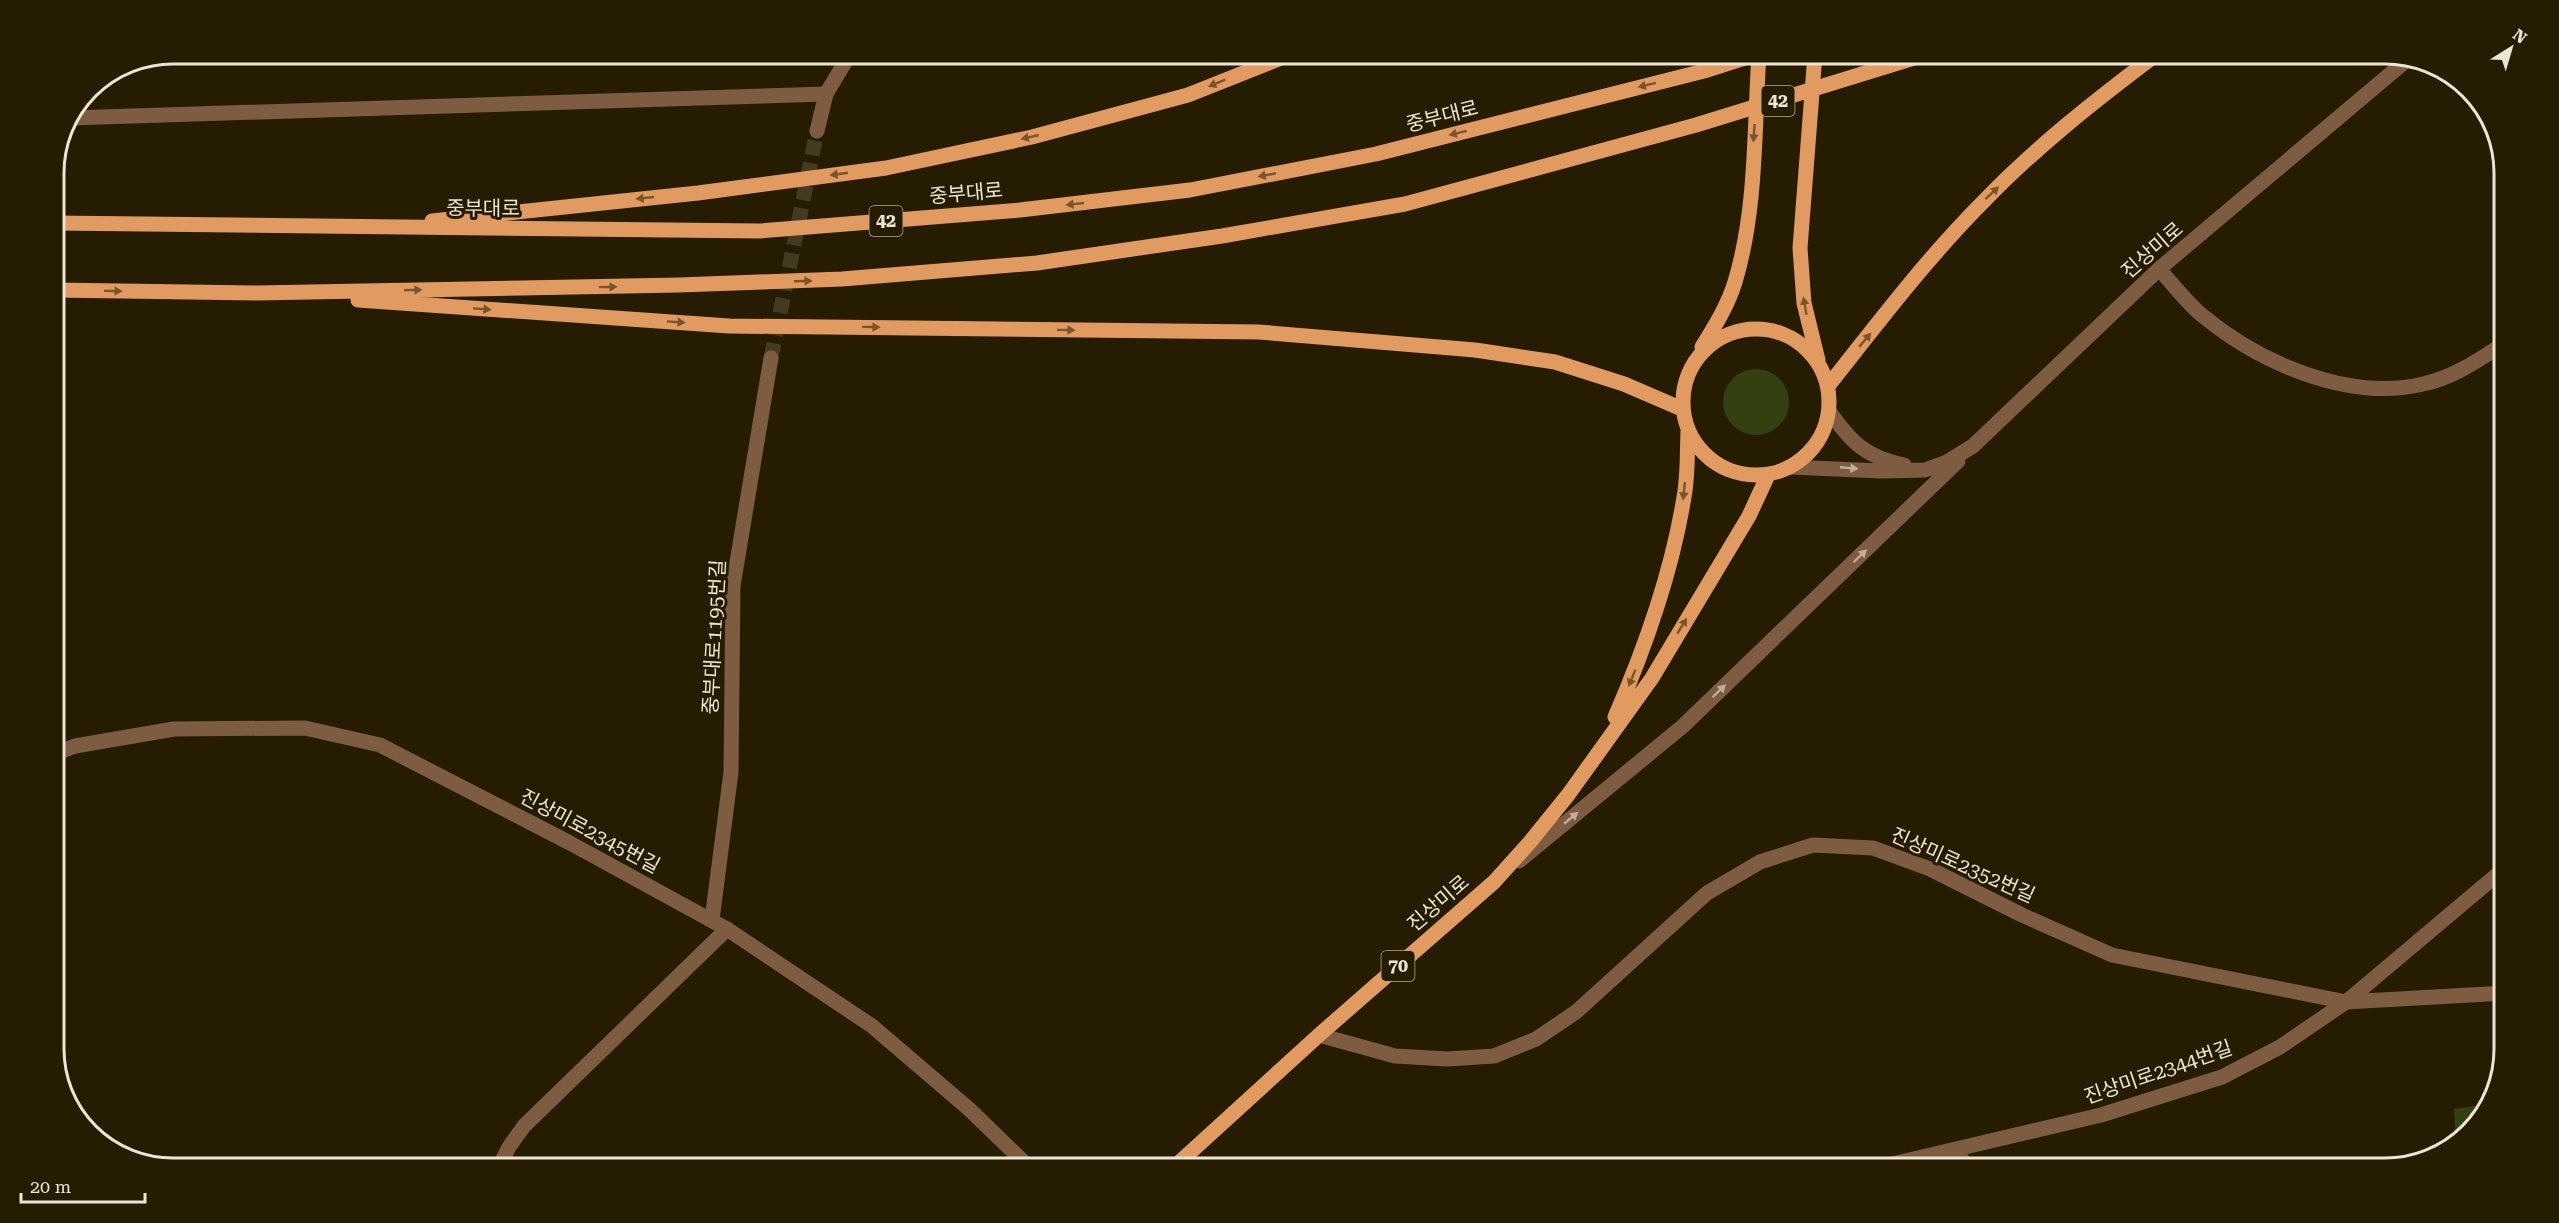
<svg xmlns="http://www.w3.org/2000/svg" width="2559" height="1223" viewBox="0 0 2559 1223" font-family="'Roboto Serif','Noto Sans KR',serif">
<rect width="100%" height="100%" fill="#261c02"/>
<!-- green -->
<path fill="#334111" d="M1723 402a33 33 0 1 1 66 0a33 33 0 1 1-66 0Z
M2489 1104 2456 1143 2454 1109Z"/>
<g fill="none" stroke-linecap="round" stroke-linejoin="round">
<!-- minor-tunnel -->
<path stroke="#443a22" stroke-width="15" stroke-dasharray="15 8" stroke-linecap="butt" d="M771 358 817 131"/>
<!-- service -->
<path stroke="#7e5c41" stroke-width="15" d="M70 118 826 94
M2159 269C2173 284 2187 303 2203 316 2260 363 2349 402 2423 384 2453 378 2480 359 2505 343
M1955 1150 1969 1169
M498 1169 509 1147 524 1126 727 929"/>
<!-- minor -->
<path stroke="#7e5c41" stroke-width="15" d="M817 131 826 94 850 54
M54 754 75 746 174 729 305 728 380 745 570 843 727 929 872 1026 969 1109 1031 1169
M712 920 731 772 733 586 771 358
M1319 1035 1395 1056 1447 1059 1494 1056 1536 1039 1576 1012 1707 893 1760 862 1813 845 1873 848 1930 869 2022 915 2112 955 2346 1002 2505 993
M1871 1169 2101 1115 2222 1077 2280 1047 2346 1002 2505 868"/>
<!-- tertiary -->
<path stroke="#7e5c41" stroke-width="15" d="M1829 411C1851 442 1865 457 1904 465
M1790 467 1881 471 1925 470 1947 462 1973 446 2159 269 2408 59
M1519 861 1683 726 1958 461"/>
<!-- primary -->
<path stroke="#e19a5f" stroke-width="15" d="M1815 54 1800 248 1804 303 1818 360
M432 221 698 193 886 168 1032 137 1188 95 1291 54
M54 223 760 231 1020 210 1190 190 1376 154 1704 71 1757 54
M54 290 256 293 679 285 842 279 1037 263 1222 236 1405 204 1696 125 1927 54
M358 300 729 326 1259 332 1475 350 1555 362 1624 384 1682 409
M1683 402a73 73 0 1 1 146 0a73 73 0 1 1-146 0Z
M1702 347C1715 326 1728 305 1735 282 1757 209 1754 129 1759 54
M1828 386C1878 323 1927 258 1984 201 2036 147 2097 99 2157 54
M1615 717C1645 648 1672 572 1684 497 1688 476 1687 454 1688 432
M1172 1169 1319 1035 1494 882 1530 842 1568 795 1652 678 1749 516 1768 475"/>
</g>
<!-- one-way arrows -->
<defs><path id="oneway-solid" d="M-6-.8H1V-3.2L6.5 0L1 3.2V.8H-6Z" transform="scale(1.5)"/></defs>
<g fill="#7a552c">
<use href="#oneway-solid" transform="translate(1217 83) rotate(158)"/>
<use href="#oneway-solid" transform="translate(1647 85) rotate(166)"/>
<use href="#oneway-solid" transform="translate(1458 133) rotate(166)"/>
<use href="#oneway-solid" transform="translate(1754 133) rotate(94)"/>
<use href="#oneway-solid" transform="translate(1030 137) rotate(167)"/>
<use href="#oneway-solid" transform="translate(839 174) rotate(172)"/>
<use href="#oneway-solid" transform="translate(1267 175) rotate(169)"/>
<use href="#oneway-solid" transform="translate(1992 193) rotate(-43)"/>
<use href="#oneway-solid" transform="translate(645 198) rotate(174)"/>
<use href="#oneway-solid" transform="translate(1075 204) rotate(174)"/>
<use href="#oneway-solid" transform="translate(803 281) rotate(-2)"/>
<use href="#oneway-solid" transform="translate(608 287) rotate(-1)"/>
<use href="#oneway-solid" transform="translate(413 290) rotate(-1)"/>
<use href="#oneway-solid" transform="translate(113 291) rotate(1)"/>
<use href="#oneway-solid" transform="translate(1805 306) rotate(-100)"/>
<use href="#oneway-solid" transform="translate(482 309) rotate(4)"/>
<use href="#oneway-solid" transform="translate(676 322) rotate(4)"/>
<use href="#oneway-solid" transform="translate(871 327) rotate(1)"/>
<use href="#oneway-solid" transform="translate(1066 330) rotate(1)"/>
<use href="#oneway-solid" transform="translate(1865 340) rotate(-50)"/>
<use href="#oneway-solid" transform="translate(1684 491) rotate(96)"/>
<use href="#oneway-solid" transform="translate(1682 626) rotate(-59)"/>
<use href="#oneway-solid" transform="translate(1632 678) rotate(112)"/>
</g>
<g fill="#bfae9a">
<use href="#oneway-solid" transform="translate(1849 468) rotate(5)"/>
<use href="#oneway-solid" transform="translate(1860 556) rotate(-44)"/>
<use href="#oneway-solid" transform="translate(1719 691) rotate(-44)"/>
<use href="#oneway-solid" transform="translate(1571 818) rotate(-40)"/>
</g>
<g text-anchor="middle" stroke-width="6" stroke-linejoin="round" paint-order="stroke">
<!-- shield labels -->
<g fill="#261c02" stroke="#b0a996" stroke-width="1.5">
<rect x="1761.5" y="86" width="33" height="30" rx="4.5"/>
<rect x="869.5" y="206" width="33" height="30" rx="4.5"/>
<rect x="1381.5" y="951" width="33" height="30" rx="4.5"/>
</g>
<g font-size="18" font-weight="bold" fill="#ebe5d6">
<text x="1778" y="107">42</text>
<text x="886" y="227">42</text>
<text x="1398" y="972">70</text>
</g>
<!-- street labels -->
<g font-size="20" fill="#ebe5d6" stroke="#261c02">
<text transform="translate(1442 116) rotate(-14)" y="7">중부대로</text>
<text transform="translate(966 193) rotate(-5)" y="7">중부대로</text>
<text x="483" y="215">중부대로</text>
<text transform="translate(2152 250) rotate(-41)" y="7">진상미로</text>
<text transform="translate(714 637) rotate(-87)" y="7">중부대로1195번길</text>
<text transform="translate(590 831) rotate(28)" y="7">진상미로2345번길</text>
<text transform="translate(1963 865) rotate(24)" y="7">진상미로2352번길</text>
<text transform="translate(1438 903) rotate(-41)" y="7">진상미로</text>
<text transform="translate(2158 1072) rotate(-19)" y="7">진상미로2344번길</text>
</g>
</g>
<!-- crop -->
<path d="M0 0H2559V1223H0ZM173 64H2385A109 109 0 0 1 2494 173V1049A109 109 0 0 1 2385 1158H173A109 109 0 0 1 64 1049V173A109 109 0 0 1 173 64Z" fill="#261c02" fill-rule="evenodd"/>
<path fill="none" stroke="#ebe5d6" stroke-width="3" d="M173 64H2385A109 109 0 0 1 2494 173V1049A109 109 0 0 1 2385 1158H173A109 109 0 0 1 64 1049V173A109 109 0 0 1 173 64Z"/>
<!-- north arrow -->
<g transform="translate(2511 48) rotate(37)" stroke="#261c02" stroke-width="4.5" paint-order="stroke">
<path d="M0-4.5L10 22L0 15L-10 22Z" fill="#ebe5d6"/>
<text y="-9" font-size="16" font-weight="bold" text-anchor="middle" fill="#ebe5d6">N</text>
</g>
<!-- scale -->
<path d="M21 1193v9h124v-9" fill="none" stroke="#ebe5d6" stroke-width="3"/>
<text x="30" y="1193" font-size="18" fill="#ebe5d6" stroke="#261c02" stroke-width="4.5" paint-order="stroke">20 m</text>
</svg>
